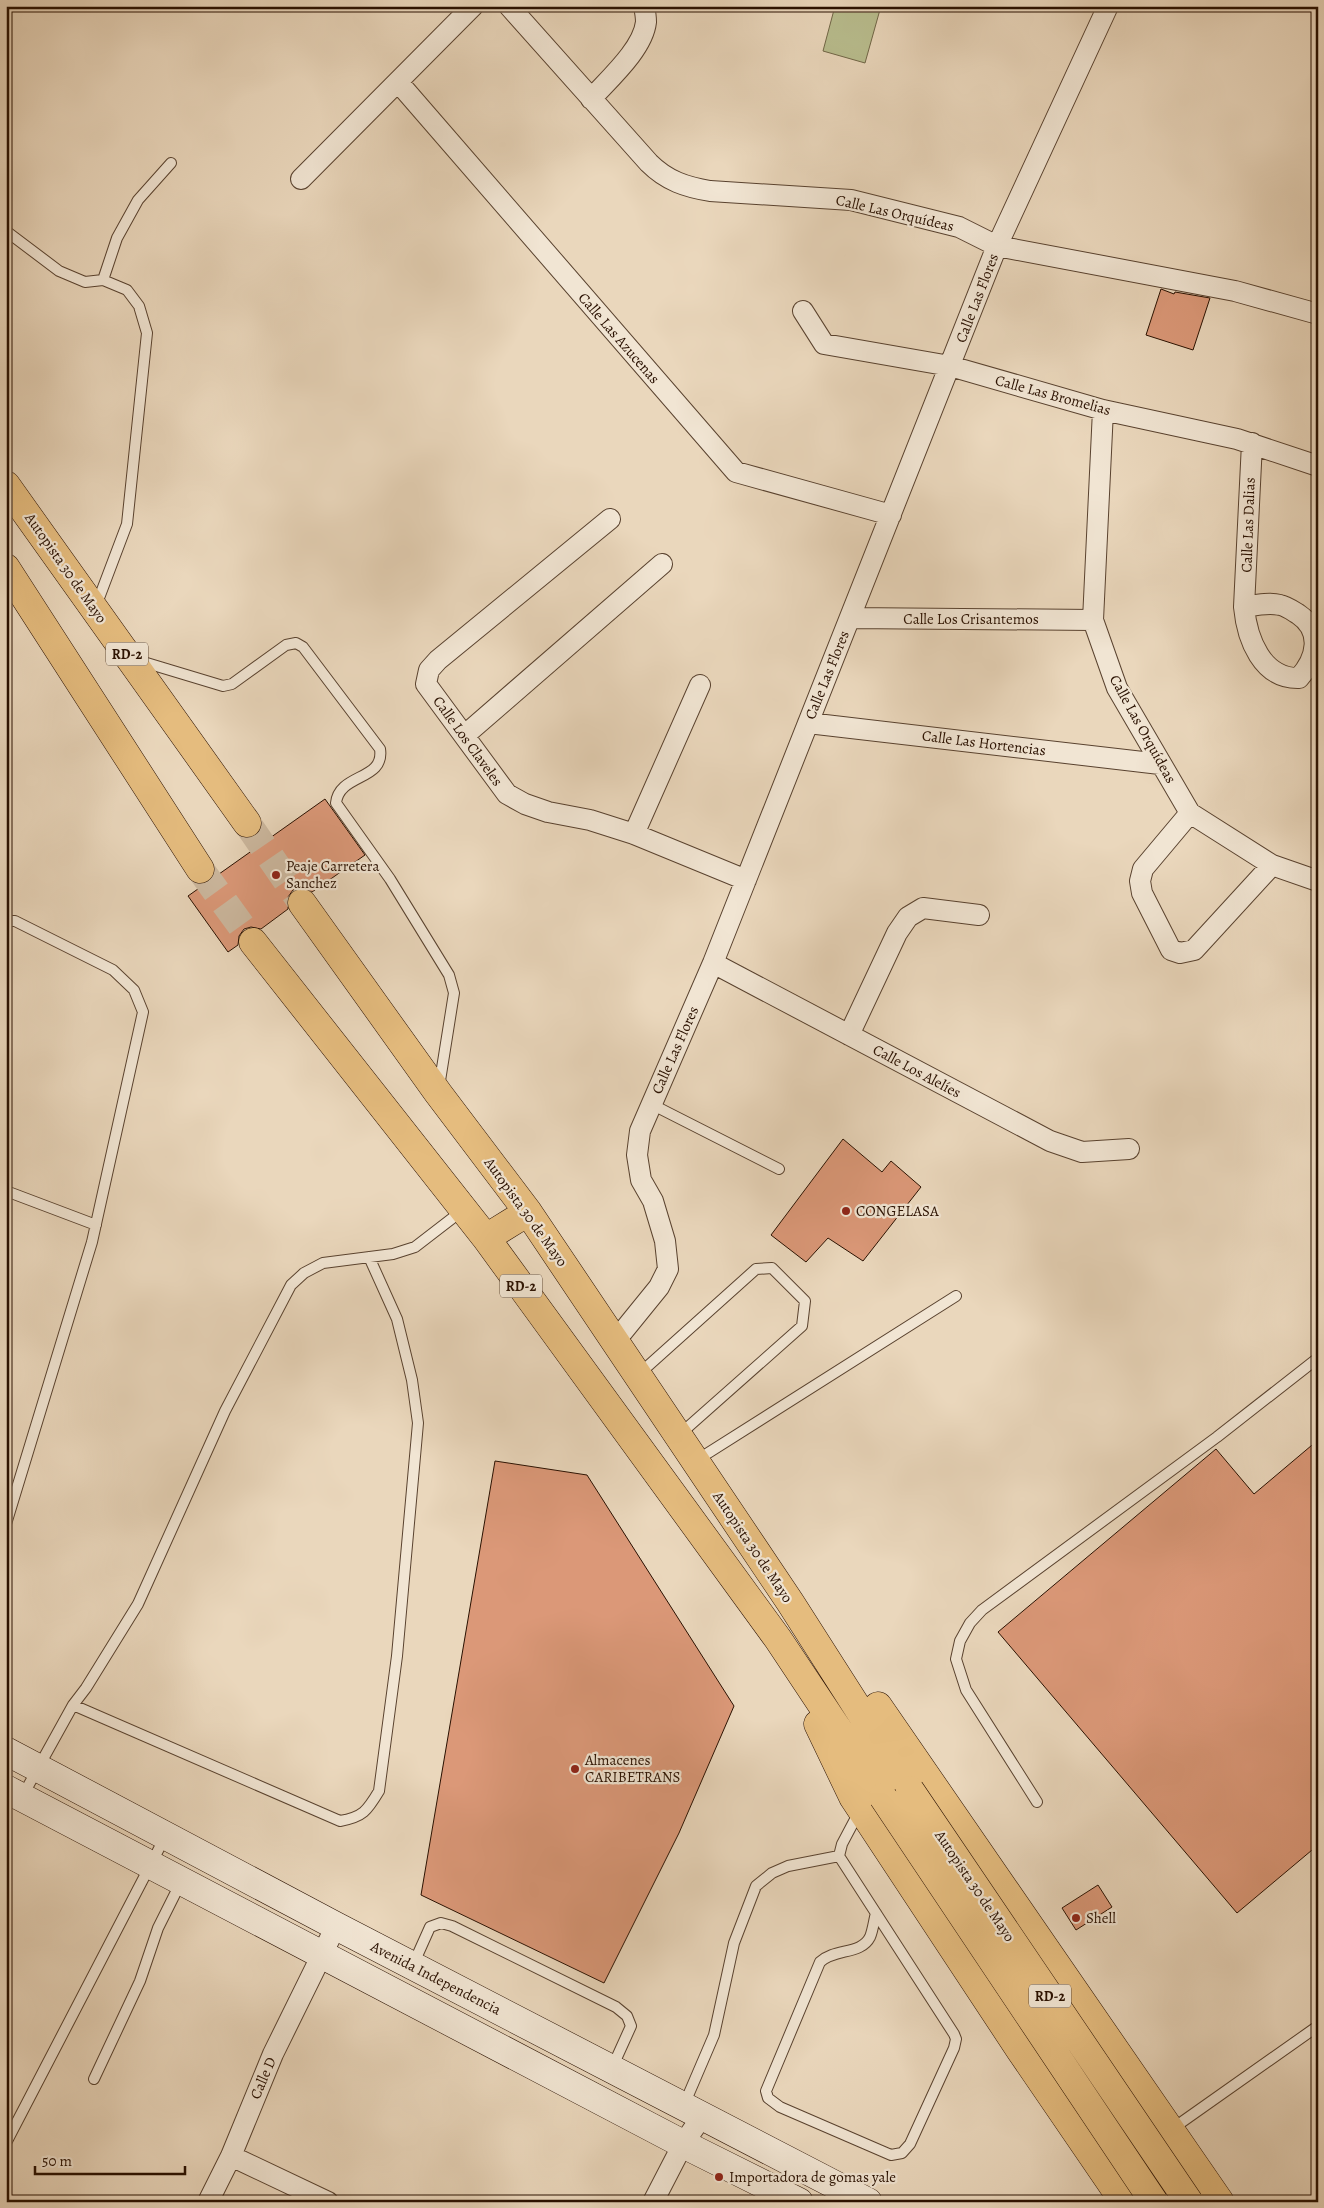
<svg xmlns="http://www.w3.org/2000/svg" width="1324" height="2208" viewBox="0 0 1324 2208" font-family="Alegreya,serif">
<rect width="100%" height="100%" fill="#ead7bc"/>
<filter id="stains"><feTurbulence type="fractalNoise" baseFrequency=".004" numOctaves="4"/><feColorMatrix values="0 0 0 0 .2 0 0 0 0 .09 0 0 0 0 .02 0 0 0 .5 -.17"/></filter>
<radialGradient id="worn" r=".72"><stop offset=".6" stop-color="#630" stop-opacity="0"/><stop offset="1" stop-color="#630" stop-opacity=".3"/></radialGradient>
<!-- green -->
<path fill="#b9be8f" stroke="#716748" d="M835 6H881L865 63 823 51Z"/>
<!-- building -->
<path fill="#db9878" stroke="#291000" d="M1161 289 1174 294 1175 292 1210 298 1193 350 1146 335Z
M325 799 365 855 312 892 301 887 293 890 288 897V909L261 929 251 927 244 929 239 936 238 945 228 952 188 896Z
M843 1139 882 1172 891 1161 921 1187 863 1261 828 1238 806 1262 771 1235Z
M1318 1440V1845L1237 1913 998 1632 1216 1449 1254 1494Z
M495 1461 587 1475 734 1706 679 1833 604 1983 421 1895Z
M1098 1885 1112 1907 1076 1930 1062 1908Z"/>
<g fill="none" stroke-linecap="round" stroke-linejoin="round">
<!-- highway-tunnel -->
<path stroke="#cdb9a0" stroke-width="28" stroke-dasharray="28 14" stroke-linecap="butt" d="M247 823 302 903
M200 869 253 942"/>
<!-- lane casing -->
<g stroke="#59422f" stroke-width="12">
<path id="lane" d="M6 231 59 271 85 282 103 280 127 290 139 306 147 333 127 524 96 606
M103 280 117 238 138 200 171 163
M140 661 223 686 232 684 286 645 296 643 303 647 380 749C385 781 339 773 336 803L390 879 449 975 454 993 439 1087
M6 921H15L113 970 134 990 143 1012 92 1242 6 1524
M651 1104 779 1169
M6 1191 96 1225
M639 1374 756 1269 772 1268 805 1301 802 1326 679 1435
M697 1460 956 1296
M73 1705 340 1821C363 1817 367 1811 379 1791L397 1656 418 1423 412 1380 397 1319 369 1257
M22 1797 73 1705 86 1688 138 1604 225 1411 291 1285 304 1273 323 1263 393 1254 415 1247 463 1210
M1037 1802 966 1690 956 1659 960 1641 970 1623 982 1610 1217 1437 1318 1358
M860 1810 842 1844 839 1856 954 2034 956 2039 954 2048 910 2144 902 2153 891 2155 780 2107 768 2098 766 2091 820 1962C835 1948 861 1955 870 1937 873 1930 874 1920 876 1913
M413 1965 430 1927 441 1923 452 1926 616 2007 627 2016 631 2026 612 2068
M94 2079 140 1981 158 1928 181 1882
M684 2105 714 2035 734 1943 756 1886 772 1873 788 1866 839 1856
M1172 2129 1318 2026
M6 2143 165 1837"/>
</g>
<!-- street casing -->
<g stroke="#59422f" stroke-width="22">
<path id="street" d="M509 6 649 163C667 181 686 187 710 191L851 200 959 227 997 246 1235 291 1318 314
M398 82 736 472 891 515
M591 99C609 79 643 49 646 22 646 17 645 11 644 6
M301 179 473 6
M803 311 824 344 950 366 1103 410 1237 439 1318 466
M1103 410 1093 620 1117 688 1190 813 1272 865 1318 881
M610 519 438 660 429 670 426 684 507 794 525 804 548 812 590 820 634 834 746 880
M1244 607C1256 605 1269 602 1280 605 1286 606 1293 611 1298 614 1323 631 1317 658 1299 678 1262 679 1247 639 1244 607L1252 443
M850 618 1093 620
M808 723 1160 764
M465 735 662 564
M1190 813 1143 869 1140 881 1142 893 1171 950 1180 953 1194 950 1272 865
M634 834 700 685
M713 963 1050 1141 1082 1152 1129 1149
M849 1035 897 933 908 917 923 908 979 915
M616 1340 659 1287 668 1269 665 1241 653 1201 641 1180 637 1155 640 1131 713 963 997 246 1108 6
M231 2156 328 2202
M208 2202 231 2156 273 2054 336 1926
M653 2202 683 2144 703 2115"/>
</g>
<!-- secondary casing -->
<g stroke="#291000" stroke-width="29">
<path id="secondary" d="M6 1751 336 1926 868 2202
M6 1789 683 2144 799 2202"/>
</g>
<!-- highway casing -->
<g stroke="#291000" stroke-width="29">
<path id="highway" d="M6 485 247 823
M6 568 200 869
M302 903 438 1093 528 1212 790 1602 910 1790
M253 942 486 1238 778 1639 883 1797
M486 1238 528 1212
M878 1706 1220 2202
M818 1724 853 1797 1020 2050 1124 2202"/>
</g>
<!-- lane -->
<use href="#lane" stroke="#f1e5d3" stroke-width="10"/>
<!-- street -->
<use href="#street" stroke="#f1e5d3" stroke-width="20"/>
<!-- secondary -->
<use href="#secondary" stroke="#f1e5d3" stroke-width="28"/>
<!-- highway -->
<use href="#highway" stroke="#e5bc7e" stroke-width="28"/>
<!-- highway-bridge casing -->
<g stroke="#291000" stroke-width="29" stroke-linecap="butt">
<path id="highway-bridge" d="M910 1790 1189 2202
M883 1797 1154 2202"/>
</g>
<!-- highway-bridge -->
<use href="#highway-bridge" stroke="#e5bc7e" stroke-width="28"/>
</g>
<!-- markers -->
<g fill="#8f2418" stroke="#f1e5d3" stroke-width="2">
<circle cx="276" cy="875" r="5"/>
<circle cx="846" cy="1211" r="5"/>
<circle cx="575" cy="1769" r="5"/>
<circle cx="1076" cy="1918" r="5"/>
<circle cx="719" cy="2177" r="5"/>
</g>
<g text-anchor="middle" stroke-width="4.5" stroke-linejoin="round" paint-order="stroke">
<!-- shield labels -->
<g fill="#f1e5d3" stroke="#65503f" stroke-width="1">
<rect x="106" y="642.5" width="42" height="23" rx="4"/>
<rect x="500" y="1274.5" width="42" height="23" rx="4"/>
<rect x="1029" y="1984.5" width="42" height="23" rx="4"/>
</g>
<g font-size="14" font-weight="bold" fill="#291000">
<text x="127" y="659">RD-2</text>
<text x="521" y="1291">RD-2</text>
<text x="1050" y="2001">RD-2</text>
</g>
<!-- street labels -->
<g font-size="15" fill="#291000" stroke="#f1e5d3">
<text transform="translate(895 213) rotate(13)" y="5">Calle Las Orquídeas</text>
<text transform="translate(977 298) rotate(-69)" y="5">Calle Las Flores</text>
<text transform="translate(619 338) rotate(49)" y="5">Calle Las Azucenas</text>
<text transform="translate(1053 395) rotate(15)" y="5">Calle Las Bromelias</text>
<text transform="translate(1248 525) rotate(-88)" y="5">Calle Las Dalias</text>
<text transform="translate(66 568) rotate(55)" y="5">Autopista 30 de Mayo</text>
<text x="971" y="624">Calle Los Crisantemos</text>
<text transform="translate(827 675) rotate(-68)" y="5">Calle Las Flores</text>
<text transform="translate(1143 729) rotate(61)" y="5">Calle Las Orquídeas</text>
<text transform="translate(468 741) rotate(54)" y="5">Calle Los Claveles</text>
<text transform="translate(984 743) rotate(7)" y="5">Calle Las Hortencias</text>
<text transform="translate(675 1050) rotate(-66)" y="5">Calle Las Flores</text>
<text transform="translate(917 1071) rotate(28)" y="5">Calle Los Alelíes</text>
<text transform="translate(526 1212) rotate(54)" y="5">Autopista 30 de Mayo</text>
<text transform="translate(753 1547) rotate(56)" y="5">Autopista 30 de Mayo</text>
<text transform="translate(975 1886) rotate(56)" y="5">Autopista 30 de Mayo</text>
<text transform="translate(436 1978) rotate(27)" y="5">Avenida Independencia</text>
<text transform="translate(263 2078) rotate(-67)" y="5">Calle D</text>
</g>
<!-- poi labels -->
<g font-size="15" fill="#291000" stroke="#f1e5d3" text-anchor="start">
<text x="286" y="871">Peaje Carretera<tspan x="286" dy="17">Sanchez</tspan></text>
<text x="856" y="1216">CONGELASA</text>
<text x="585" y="1765">Almacenes<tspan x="585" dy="17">CARIBETRANS</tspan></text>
<text x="1086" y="1923">Shell</text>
<text x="729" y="2182">Importadora de gomas yale</text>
</g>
</g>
<!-- margin -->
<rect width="1324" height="2208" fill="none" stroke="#ead7bc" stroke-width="25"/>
<rect x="8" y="8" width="1309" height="2193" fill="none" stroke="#291000" stroke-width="2.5"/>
<rect x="12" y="12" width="1299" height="2183" fill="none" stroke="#291000"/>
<!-- scale -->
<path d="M35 2166v8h150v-8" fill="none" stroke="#291000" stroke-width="2.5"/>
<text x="42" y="2166" font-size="15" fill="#291000" stroke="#f1e5d3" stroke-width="4" paint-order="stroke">50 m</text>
<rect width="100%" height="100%" filter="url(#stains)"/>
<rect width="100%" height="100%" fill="url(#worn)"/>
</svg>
